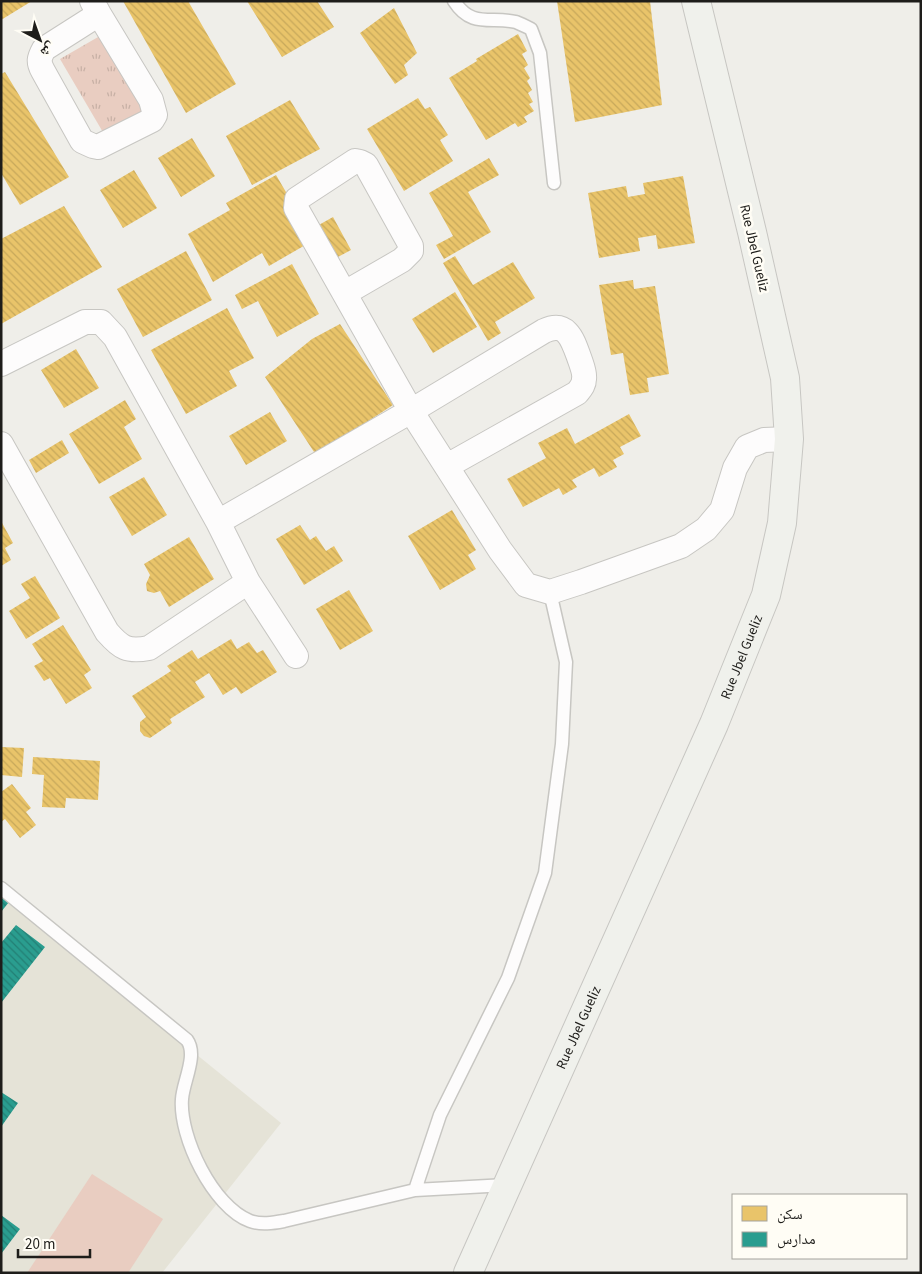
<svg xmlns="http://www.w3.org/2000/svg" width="922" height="1274" viewBox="0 0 922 1274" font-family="'Source Sans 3','Noto Naskh Arabic',sans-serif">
<defs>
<pattern id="grass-tufts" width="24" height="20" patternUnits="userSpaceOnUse" patternTransform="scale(1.25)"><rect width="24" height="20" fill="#e9cdc1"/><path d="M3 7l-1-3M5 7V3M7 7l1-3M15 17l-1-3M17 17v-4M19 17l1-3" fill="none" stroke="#c7b0a5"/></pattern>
<pattern id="homes-back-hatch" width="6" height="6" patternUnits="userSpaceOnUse" patternTransform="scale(1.25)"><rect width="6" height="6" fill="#e9c46a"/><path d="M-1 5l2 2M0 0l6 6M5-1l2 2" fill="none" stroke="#c7a85b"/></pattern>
<pattern id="schools-back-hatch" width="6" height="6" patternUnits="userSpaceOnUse" patternTransform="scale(1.25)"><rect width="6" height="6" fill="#2a9d8f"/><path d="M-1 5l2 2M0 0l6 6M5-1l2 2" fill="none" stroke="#237f74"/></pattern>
</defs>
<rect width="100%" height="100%" fill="#efeee9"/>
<!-- built -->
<path fill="#e5e3d7" d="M1 896 281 1123 162 1273H1Z"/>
<!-- grass -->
<path fill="url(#grass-tufts)" d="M105 33 149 107 104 134 60 59Z"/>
<!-- pitch -->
<path fill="#e9cdc1" d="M92 1174 163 1219 128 1273H27Z"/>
<!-- homes -->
<path fill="url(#homes-back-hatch)" d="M1 1H32L1 20Z
M123 1H188L236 84 186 113Z
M247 1H317L334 27 282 57Z
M557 1H650L662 105 575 122Z
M394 8 417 53 404 65 408 75 395 84 360 33Z
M518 34 527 51 522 54 528 65 524 68 530 78 527 81 532 90 528 93 533 102 529 104 534 111 524 117 527 122 518 127 515 123 486 140 449 78 477 61 476 59Z
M5 72 69 177 20 205 1 173V74Z
M418 98 425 109 430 107 448 135 440 140 453 161 404 191 367 129Z
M290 100 320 149 252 185 226 136Z
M192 138 215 176 181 197 158 158Z
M489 158 499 175 468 192 491 232 444 259 436 245 453 236 429 193Z
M134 170 157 208 123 228 100 190Z
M276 175 314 240 269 266 262 253 213 282 188 234 230 210 226 203Z
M683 176 695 243 658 249 656 235 638 238 640 251 599 258 588 193 626 186 628 197 645 194 643 183Z
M64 206 102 267 1 324V239Z
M333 217 351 250 336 258 317 226Z
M186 251 212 300 143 337 117 289Z
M455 256 473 285 513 262 535 298 495 322 501 333 488 341 443 263Z
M292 264 319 314 277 337 258 301 242 309 235 295Z
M633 280 634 289 655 286 669 374 647 378 649 392 630 395 623 353 611 355 599 285Z
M455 292 477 327 433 353 412 319Z
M227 308 254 358 229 371 237 386 186 414 151 350Z
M340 324 393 405 316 455 265 377 312 339Z
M76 349 99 388 64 408 41 370Z
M125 400 136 419 124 427 142 459 99 484 69 434Z
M270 412 287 441 246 465 229 436Z
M629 414 641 436 620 447 624 454 613 460 617 467 599 477 594 468 572 480 577 487 563 495 559 488 523 507 507 479 546 458 538 443 567 428 575 444Z
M62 440 69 453 36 473 29 460Z
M144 477 167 515 132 536 109 497Z
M452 510 476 550 468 555 476 569 440 590 408 536Z
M1 521 13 543 5 548 11 560 1 566Z
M300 525 310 540 316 536 326 551 334 546 343 561 304 585 276 539Z
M189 537 214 579 169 607 160 591 154 593 147 591 146 584 150 575 144 564Z
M35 576 60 618 26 639 9 611 30 598 21 584Z
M349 590 373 631 340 650 316 609Z
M63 625 91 670 84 675 92 688 66 704 50 678 44 681 34 666 43 661 32 644Z
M231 639 237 649 249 642 257 653 263 650 277 672 241 694 236 687 223 695 209 673 195 682 205 697 170 719 172 723 150 738 144 736 140 731V722L146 717 132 696 171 671 167 666 192 650 198 659Z
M1 747 24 748 22 777 1 775Z
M33 757 100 761 98 800 66 798 65 808 42 807 44 775 32 774Z
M12 784 31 808 26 812 36 825 20 838 5 819 1 822V792Z"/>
<!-- schools -->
<path fill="url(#schools-back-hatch)" d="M1 896 9 902 1 912Z
M16 925 45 947 1 1003V943Z
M1 1092 18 1103 1 1127Z
M1 1215 20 1229 1 1254Z"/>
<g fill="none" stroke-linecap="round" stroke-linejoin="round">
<!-- lane casing -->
<g stroke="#c7c6c2" stroke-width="15">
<path id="lane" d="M454 1C472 29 491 16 516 22 521 24 527 27 531 29L540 53 554 183
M1 888 187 1040C198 1055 183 1082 182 1099 179 1137 213 1207 250 1221 261 1225 273 1223 284 1221L415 1190 506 1185
M415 1190 440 1115 508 978 545 873 562 744 566 662 550 592"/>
</g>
<!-- street casing -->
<g stroke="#c7c6c2" stroke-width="26">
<path id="street" d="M92 1 99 14 151 100 155 115 152 120 98 147 93 146 82 141 43 71C38 62 39 58 44 49L99 14
M345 293 402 260 411 251V246L366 165 360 162 355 161 297 199 296 208 411 411 500 550 526 585 550 592 581 582 681 546 706 529 722 510 735 468 747 447 764 440 789 439
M1 364 85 322H101L115 337 218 522 248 582 149 648C127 652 121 648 107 632L1 444
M218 522 411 411 544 331C568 320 573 341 580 360 582 366 585 373 584 379 584 385 581 388 577 393L447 466
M248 582 296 656"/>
</g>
<!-- secondary casing -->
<g stroke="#c7c6c2" stroke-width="30">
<g id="secondary">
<path id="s1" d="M468 1273 714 724 766 595 782 523 789 439 785 378 752 232 696 1"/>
</g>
</g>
<!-- lane -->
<use href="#lane" stroke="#fdfcfc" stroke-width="12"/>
<!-- street -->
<use href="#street" stroke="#fdfcfc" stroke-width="24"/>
<!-- secondary -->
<use href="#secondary" stroke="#f0f1ec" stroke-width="28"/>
</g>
<g text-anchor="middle" stroke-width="5" stroke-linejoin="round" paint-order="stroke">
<!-- street labels -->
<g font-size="14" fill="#1e1d1a" stroke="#fffdf5">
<text transform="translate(755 248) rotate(77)" y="5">Rue Jbel Gueliz</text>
<text dy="5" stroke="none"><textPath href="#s1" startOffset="674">Rue Jbel Gueliz</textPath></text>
<text dy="5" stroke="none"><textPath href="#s1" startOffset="269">Rue Jbel Gueliz</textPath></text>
</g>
</g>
<!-- border -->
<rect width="922" height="1274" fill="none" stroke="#1e1d1a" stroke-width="5"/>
<!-- legend -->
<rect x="732" y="1194" width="175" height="65" fill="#fffdf5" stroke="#a5a39d"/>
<rect x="742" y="1206" width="25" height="15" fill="#e9c46a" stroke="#a5a39d"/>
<text x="777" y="1219" font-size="15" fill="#1e1d1a">سكن</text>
<rect x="742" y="1232" width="25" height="15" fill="#2a9d8f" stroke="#a5a39d"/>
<text x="777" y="1244" font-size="15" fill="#1e1d1a">مدارس</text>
<!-- north arrow -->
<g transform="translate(40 40) rotate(139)" stroke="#fffdf5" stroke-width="4" paint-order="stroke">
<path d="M0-4L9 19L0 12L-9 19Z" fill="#1e1d1a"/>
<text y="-8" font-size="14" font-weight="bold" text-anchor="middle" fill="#1e1d1a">ش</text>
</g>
<!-- scale -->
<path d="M18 1249v8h72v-8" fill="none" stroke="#1e1d1a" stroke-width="2.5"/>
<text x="25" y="1249" font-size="15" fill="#1e1d1a" stroke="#fffdf5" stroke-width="4" paint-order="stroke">20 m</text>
</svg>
